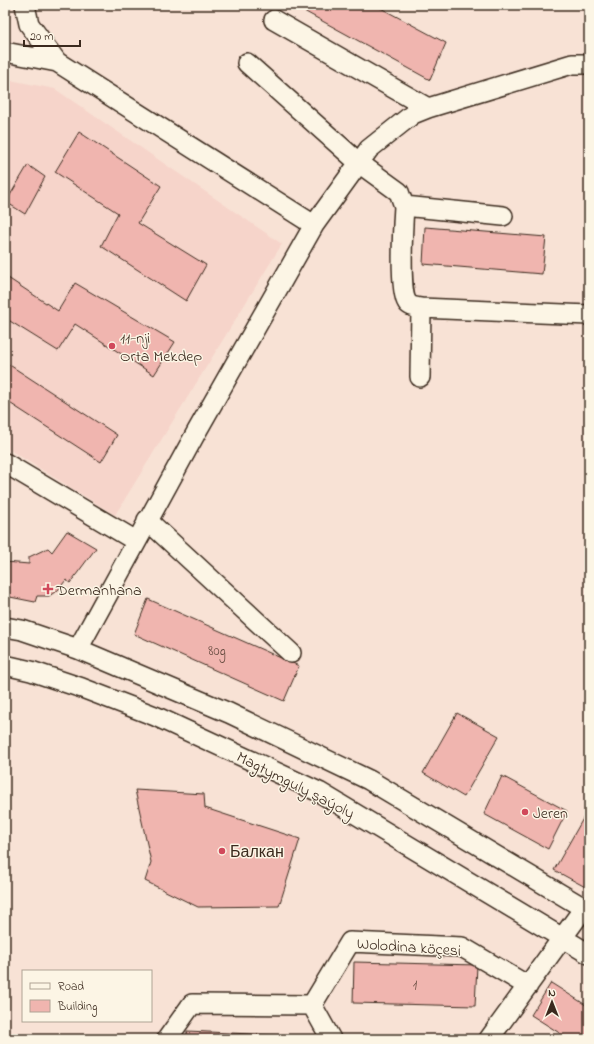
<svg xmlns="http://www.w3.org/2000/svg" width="594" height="1044" viewBox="0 0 594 1044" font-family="'Indie Flower',sans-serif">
<rect width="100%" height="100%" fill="#f8e2d5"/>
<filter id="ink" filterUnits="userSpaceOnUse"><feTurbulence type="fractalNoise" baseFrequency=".025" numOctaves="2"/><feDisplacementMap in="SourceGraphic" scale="8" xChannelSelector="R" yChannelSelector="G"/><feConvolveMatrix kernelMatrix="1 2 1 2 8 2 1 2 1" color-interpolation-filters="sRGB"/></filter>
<g filter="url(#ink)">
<!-- built -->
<path fill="#f6d4ca" d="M5 79 55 89 282 244 115 515 5 447Z"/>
<!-- building -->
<path fill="#f0b5af" stroke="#3b2a1e" d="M293 5H375L446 43 430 80Z
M79 132 161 186 138 223 206 265 186 301 101 246 118 213 55 172Z
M28 165 45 177 25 214 6 202Z
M425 227 546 237 542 274 423 264Z
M5 276 58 311 75 283 175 342 154 375 75 324 58 351 5 318Z
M5 362 117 435 101 462 5 400Z
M67 531 96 548 70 583 66 580 58 590 49 596H37L35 602 5 596V562L29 564V557L48 548 52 552Z
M148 599 299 666 284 701 134 634Z
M457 713 499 736 464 797 423 773Z
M502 776 567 811 548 849 484 814Z
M135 790 204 794 205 808 300 839 279 906 198 907 145 881 151 862Z
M585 815 589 817V889L554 870Z
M354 962 477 965 475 1006 353 1003Z
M551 983 589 1007V1039H569L531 1015Z
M187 1031 313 1037V1039H187Z"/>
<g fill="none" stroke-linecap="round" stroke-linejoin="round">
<!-- minor casing -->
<g stroke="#3b2a1e" stroke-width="22">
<path id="minor" d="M25 5 29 24 57 62
M274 20 428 108
M5 52 57 62 314 225
M247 63 359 163 399 192 404 206C403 222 399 291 407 302 410 307 416 307 421 308L420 377
M404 206 503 216
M421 308 589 315
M5 463 136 541
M147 520 291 653
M5 627 22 630 78 649 229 713 369 780 589 911
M78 649 197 431 314 225 369 149 413 114 428 108 572 64H589
M5 665 31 671 82 688 155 716 319 792 589 954
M312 1005 331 1039
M167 1039 192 1004 312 1005 350 942 462 947 528 986
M489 1039 584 908"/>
</g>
<!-- minor -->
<use href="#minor" stroke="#fcf5e5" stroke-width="19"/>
</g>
</g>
<!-- markers -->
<g fill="#d1495b" stroke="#fcf5e5" stroke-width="1.5">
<circle cx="112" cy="346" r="4"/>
<path d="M46 583h4v4h4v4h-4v4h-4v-4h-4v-4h4z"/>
<circle cx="525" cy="812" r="4"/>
<circle cx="222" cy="851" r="4"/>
</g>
<g text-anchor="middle" stroke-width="3" stroke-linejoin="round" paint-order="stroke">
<!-- number labels -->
<g font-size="14" fill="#684d42">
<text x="217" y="655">80g</text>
<text x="415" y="989">1</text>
</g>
<!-- poi labels -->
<g font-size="16" fill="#3b2a1e" stroke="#fcf5e5" text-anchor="start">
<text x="120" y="343">11-nji<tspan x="120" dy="18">Orta Mekdep</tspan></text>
<text x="56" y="595">Dermanhana</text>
<text x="533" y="818">Jeren</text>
<text x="230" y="857">Балкан</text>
</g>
<!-- street labels -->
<g font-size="16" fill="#3b2a1e" stroke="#fcf5e5">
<text transform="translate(296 784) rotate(27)" y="6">Magtymguly şaýoly</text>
<text transform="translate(409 946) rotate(4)" y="6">Wolodina köçesi</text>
</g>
</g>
<!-- margin -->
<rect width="594" height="1044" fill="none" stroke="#fcf5e5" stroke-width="20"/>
<rect x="10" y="10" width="574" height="1024" fill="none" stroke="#3b2a1e" stroke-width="1.5" filter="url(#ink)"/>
<!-- legend -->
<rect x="22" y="970" width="130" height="52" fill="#fcf5e5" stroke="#afa495"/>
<rect x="30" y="983" width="20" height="6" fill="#fcf5e5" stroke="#afa495"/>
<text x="58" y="990" font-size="12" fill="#3b2a1e">Road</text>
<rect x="30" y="1000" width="20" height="12" fill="#f0b5af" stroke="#afa495"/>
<text x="58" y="1010" font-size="12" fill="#3b2a1e">Building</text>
<!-- north arrow -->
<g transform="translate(552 1002)" stroke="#fcf5e5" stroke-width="3" paint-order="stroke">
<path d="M0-3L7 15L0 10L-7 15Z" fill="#3b2a1e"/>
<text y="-6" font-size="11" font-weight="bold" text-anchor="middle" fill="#3b2a1e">N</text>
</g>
<!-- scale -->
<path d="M24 40v6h56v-6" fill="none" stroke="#3b2a1e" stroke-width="2"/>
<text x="30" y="40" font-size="12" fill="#3b2a1e" stroke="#fcf5e5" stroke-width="3" paint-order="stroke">20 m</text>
</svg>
